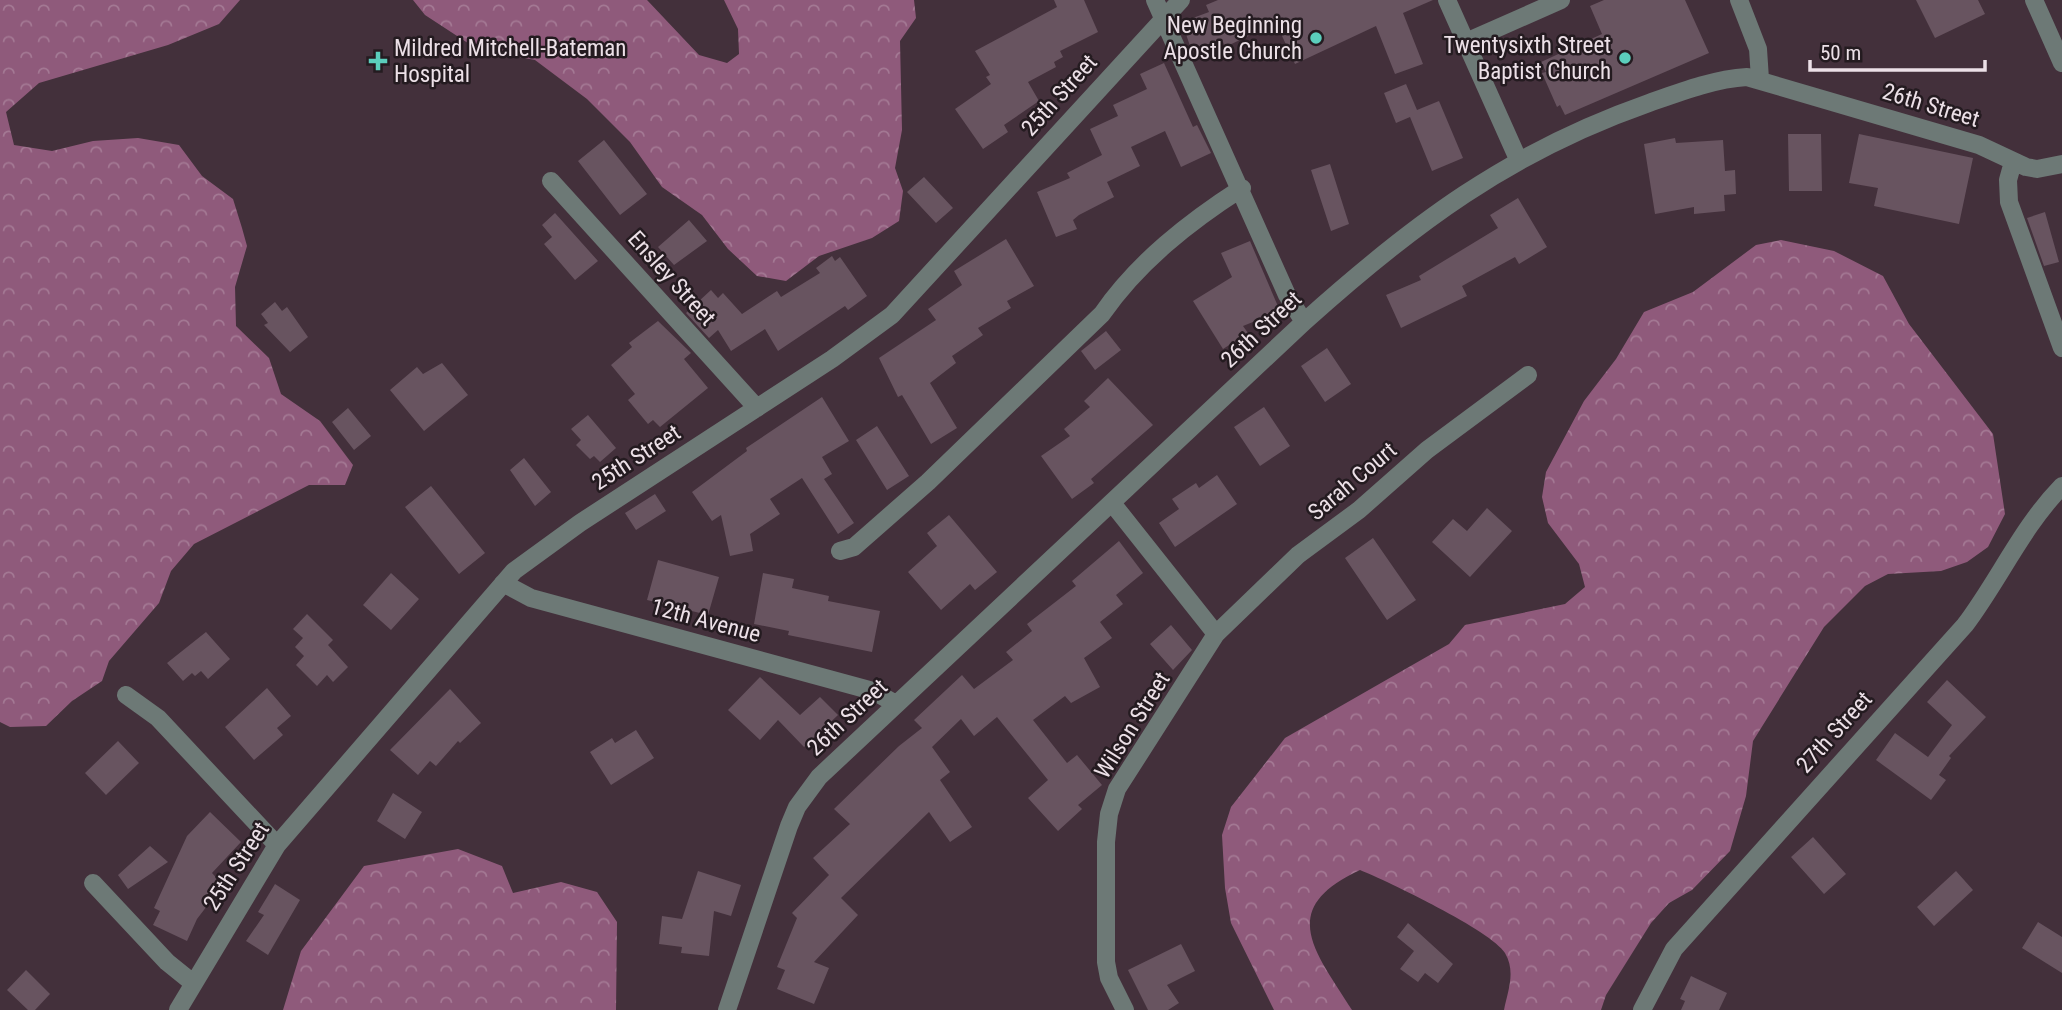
<svg xmlns="http://www.w3.org/2000/svg" width="2062" height="1010" viewBox="0 0 2062 1010" font-family="'Roboto Condensed',sans-serif">
<defs>
<pattern id="forest-crowns" width="20" height="18" patternUnits="userSpaceOnUse" patternTransform="scale(1.75)"><rect width="20" height="18" fill="#8f5a7b"/><path d="M2 6a3 3 0 1 1 6 0M12 15a3 3 0 1 1 6 0" fill="none" stroke="#a47994"/></pattern>
</defs>
<rect width="100%" height="100%" fill="#43303b"/>
<!-- forest -->
<path fill="url(#forest-crowns)" d="M0 0H240L219 24 168 45 39 83 6 112 14 145 52 151 93 141 138 138 179 145 202 176 233 199 242 228 247 246 235 287 236 326 269 358 281 394 320 421 353 465 345 485H309L194 544 171 571 159 603 109 661 102 681 72 701 46 726 10 727 0 722Z
M413 0H647L699 55 727 63 739 54 738 29 724 0H914L916 18 900 41 902 130 895 168 903 191 899 221 872 238 819 256 786 281 757 276 728 249 702 215 662 187 630 142 587 99 535 60 477 49 425 15Z
M1781 240 1834 251 1883 276 1909 324 1993 434 2005 514 1988 547 1967 562 1941 571 1888 574 1865 586 1824 627 1753 741 1746 796 1730 851 1692 890 1669 903 1651 923 1606 995 1601 1010H1504C1508 990 1516 972 1505 953 1492 931 1387 881 1360 870 1276 909 1315 951 1352 1010H1274L1231 923 1225 888 1222 835 1231 807 1285 738 1449 644 1465 625 1565 604 1585 587 1579 564 1548 523 1542 497 1546 472 1584 401 1616 359 1644 312 1693 292 1756 245Z
M458 849 502 866 513 893 561 882 597 892 617 922 616 1010H283L301 951 364 866Z"/>
<!-- building -->
<path fill="#685460" d="M1054 0H1084L1098 32 1060 51 1063 57 1054 62 1056 67 1028 82 1039 101 1004 125 1008 132 983 149 955 109 991 84 986 77 990 75 975 51 1057 7Z
M1218 0H1433L1403 13 1423 64 1395 74 1376 26 1295 64 1276 23 1225 47 1223 42 1192 52 1182 22 1209 12 1206 5Z
M1604 0H1685L1709 53 1565 115 1560 105 1557 107 1542 73 1546 72 1541 62 1602 34 1590 6Z
M1916 0H1978L1985 14 1935 38Z
M1164 63 1193 127 1197 125 1211 153 1181 167 1165 131 1131 147 1140 166 1107 182 1114 197 1079 215 1073 220 1077 229 1056 237 1037 192 1070 178 1067 173 1102 155 1090 129 1118 116 1113 105 1147 89 1140 74Z
M1406 84 1417 110 1439 101 1463 158 1432 171 1410 117 1396 123 1384 93Z
M1788 134H1821L1822 191H1789Z
M1859 134 1973 158 1959 224 1874 206 1878 188 1849 183Z
M1675 138 1676 143 1723 140 1725 171 1735 170 1736 194 1724 195 1725 211 1694 214V207L1655 214 1644 144Z
M604 140 647 194 620 215 578 161Z
M1330 164 1349 224 1331 231 1311 170Z
M924 177 953 208 936 223 907 192Z
M1518 198 1547 247 1519 264 1515 257 1462 286 1467 296 1401 328 1386 295 1421 280 1419 276 1498 228 1490 215Z
M2045 212 2059 262 2044 266 2027 218Z
M555 213 598 261 575 280 544 244 552 237 542 225Z
M689 220 707 241 674 265 658 247Z
M1006 239 1034 286 1007 301 1011 308 978 328 983 335 952 356 956 363 930 383 957 428 931 444 902 395 898 397 879 358 936 320 928 309 962 285 954 271Z
M1250 241 1280 311 1243 326 1248 333 1223 349 1193 301 1232 277 1221 253Z
M832 256 835 261 840 257 867 296 848 310 845 306 778 351 765 329 731 351 718 330 709 338 686 313 711 290 718 298 723 293 742 314 777 291 781 297 820 273 816 268Z
M275 302 282 311 287 307 308 337 290 352 264 325 268 323 261 314Z
M658 321 691 353 684 359 708 388 660 427 653 420 648 424 628 400 635 394 611 365 632 347 629 343Z
M1106 331 1121 350 1095 370 1081 351Z
M1327 348 1351 384 1325 402 1301 366Z
M442 363 468 395 424 431 390 390 417 367 423 374Z
M1108 378 1153 425 1091 479 1094 483 1072 499 1041 456 1070 436 1064 429 1090 407 1084 401Z
M822 397 849 441 822 457 832 474 824 479 854 523 838 534 802 478 770 499 780 514 750 534 753 551 730 556 721 515 712 521 692 492 747 451 746 448Z
M1264 407 1290 446 1260 466 1234 427Z
M348 408 371 436 354 450 332 422Z
M588 415 616 448 600 462 594 456 590 459 576 445 581 440 571 429Z
M877 426 909 476 887 490 856 440Z
M524 458 551 492 535 506 510 470Z
M1217 475 1237 504 1175 547 1159 523 1179 509 1172 499 1196 483 1199 488Z
M431 486 485 553 459 574 405 507Z
M655 494 666 511 636 530 625 513Z
M1487 508 1512 531 1470 577 1432 542 1453 519 1467 531Z
M949 515 997 572 975 590 970 584 941 610 908 572 937 546 927 533Z
M1373 538 1416 600 1387 620 1345 558Z
M1119 541 1143 573 1116 595 1123 604 1100 622 1112 638 1084 658 1100 687 1071 703 1065 696 1033 720 1067 763 1077 755 1102 785 1078 805 1082 809 1058 831 1028 798 1048 780 997 717 974 736 961 719 932 747 950 772 940 780 972 827 950 842 929 812 841 898 858 915 814 962 829 968 814 1004 777 989 785 970 777 967 797 918 792 913 829 875 813 858 850 824 834 809 899 746 922 728 914 720 962 675 974 689 1013 660 1006 652 1032 631 1027 624 1076 586 1072 581Z
M658 560 719 577 708 615 647 600Z
M391 573 419 599 391 630 363 605Z
M763 573 794 579 792 588 829 596 828 601 880 611 872 652 788 635 789 631 754 624Z
M307 614 333 640 328 645 348 667 333 682 327 675 317 686 296 665 304 656 295 647 303 638 293 629Z
M1171 625 1192 650 1173 670 1150 644Z
M206 632 230 659 208 679 201 671 195 676 192 673 183 681 167 663Z
M760 677 800 715 820 697 838 715 804 747 778 720 760 740 728 710Z
M1947 680 1986 717 1949 756 1951 758 1939 775 1946 780 1931 800 1876 760 1895 733 1928 757 1952 725 1927 702Z
M267 688 291 716 277 728 283 735 254 760 225 727Z
M450 689 481 723 460 743 458 741 436 766 430 761 418 775 390 750Z
M636 730 654 758 611 785 590 752 612 738 615 743Z
M118 741 139 763 106 795 85 773Z
M393 793 422 812 405 839 377 821Z
M210 812 241 842 212 873 223 885 197 919 187 941 153 925 160 911 154 908 187 836Z
M1813 837 1846 874 1824 894 1791 857Z
M150 846 168 862 128 889 118 875Z
M698 871 741 885 731 916 714 911 709 956 681 953 682 947 659 944 662 916 682 919Z
M1956 871 1973 890 1934 926 1917 907Z
M275 884 300 900 268 955 246 941 264 915 258 912Z
M2038 922 2062 937V973L2022 948Z
M1408 923 1453 964 1438 983 1425 973 1418 982 1400 969 1414 951 1397 937Z
M1181 944 1195 971 1167 985 1179 1003 1168 1010H1148L1128 970Z
M26 970 50 994 35 1010H28L7 990Z
M1691 976 1727 993 1719 1010H1681L1685 1001 1680 999Z"/>
<g fill="none" stroke-linecap="round" stroke-linejoin="round">
<!-- minor -->
<path stroke="#6d7976" stroke-width="18" d="M1155 0 1287 295 1304 322
M1447 0 1518 159
M1739 0 1758 49 1760 79
M2034 0 2062 63
M1466 42 1561 0
M2013 162 2008 180 2009 202 2062 348
M551 181 757 408
M1112 503 1216 634 1117 789 1109 814 1106 842V962L1109 978 1125 1010
M840 551 854 547 928 482 1102 314C1138 262 1189 222 1242 188
M503 583 531 598 873 691 896 704
M1216 634 1298 555 1359 510 1427 450 1528 375
M126 695 158 718 277 845
M93 883 167 962 193 983
M178 1010 277 845 514 571 580 523 832 359 892 315 1181 0
M727 1010 789 826 797 807 819 777 1304 322C1413 224 1509 152 1649 103 1680 92 1714 79 1747 77L1979 145 2026 167 2037 169 2062 164
M1642 1010 1674 949 1965 625C1999 580 2022 527 2062 486"/>
</g>
<!-- markers -->
<g fill="#5bcebc" stroke="#241b20" stroke-width="2.5">
<circle cx="1316" cy="38" r="7"/>
<circle cx="1625" cy="58" r="7"/>
<path d="M374.5 50.5h7v7h7v7h-7v7h-7v-7h-7v-7h7z"/>
</g>
<g text-anchor="middle" stroke-width="5" stroke-linejoin="round" paint-order="stroke">
<!-- poi labels -->
<g font-size="23" fill="#ece0e7" stroke="#241b20" text-anchor="end">
<text x="1302" y="33">New Beginning<tspan x="1302" dy="26">Apostle Church</tspan></text>
<text x="1611" y="53">Twentysixth Street<tspan x="1611" dy="26">Baptist Church</tspan></text>
<text x="394" y="56" text-anchor="start">Mildred Mitchell-Bateman<tspan x="394" dy="26">Hospital</tspan></text>
</g>
<!-- street labels -->
<g font-size="23" fill="#ece0e7" stroke="#241b20">
<text transform="translate(1059 95) rotate(-48)" y="8">25th Street</text>
<text transform="translate(1931 105) rotate(17)" y="8">26th Street</text>
<text transform="translate(672 278) rotate(48)" y="8">Ensley Street</text>
<text transform="translate(1261 329) rotate(-43)" y="8">26th Street</text>
<text transform="translate(636 457) rotate(-33)" y="8">25th Street</text>
<text transform="translate(1352 481) rotate(-40)" y="8">Sarah Court</text>
<text transform="translate(706 620) rotate(15)" y="8">12th Avenue</text>
<text transform="translate(847 717) rotate(-43)" y="8">26th Street</text>
<text transform="translate(1132 725) rotate(-58)" y="8">Wilson Street</text>
<text transform="translate(1834 732) rotate(-48)" y="8">27th Street</text>
<text transform="translate(236 866) rotate(-57)" y="8">25th Street</text>
</g>
</g>
<!-- scale -->
<path d="M1810 60v10h175v-10" fill="none" stroke="#ece0e7" stroke-width="3.5"/>
<text x="1820" y="60" font-size="21" fill="#ece0e7" stroke="#241b20" stroke-width="5" paint-order="stroke">50 m</text>
</svg>
